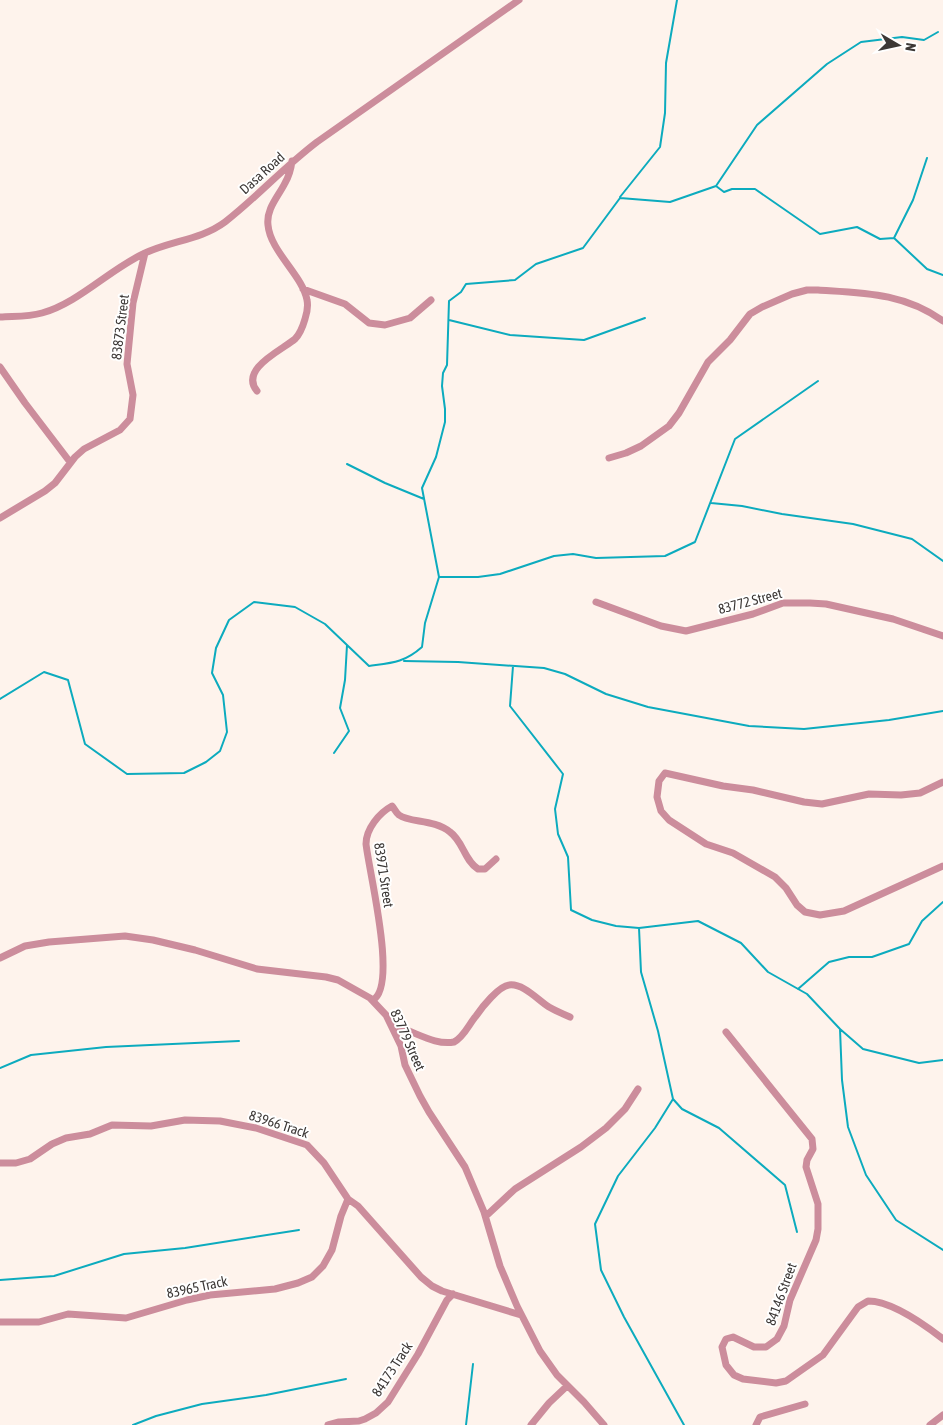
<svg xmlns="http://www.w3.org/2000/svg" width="943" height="1425" viewBox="0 0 943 1425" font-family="'Asap Condensed',sans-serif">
<rect width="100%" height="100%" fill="#fef3ec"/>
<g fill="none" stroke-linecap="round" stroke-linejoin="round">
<!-- stream -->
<path stroke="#0cabbe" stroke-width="2" d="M716 186 757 125 827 64 861 42 902 37 924 40 938 32
M620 197 660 147 665 113 666 63 677 0
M894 238 913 200 927 158
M449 320 510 335 584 340 645 318
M347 464 385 483 424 499
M711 503 742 506 782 514 853 524 912 539 943 561
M439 577H478L500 574 554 556 573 554 596 558 665 556 695 542 735 439 818 381
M404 661 458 662 544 668 565 674 606 694 648 707 749 726 804 729 889 720 943 711
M513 666 510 706 563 774 555 809 558 834 568 857 571 910 592 920 616 926 639 928 698 921 741 943 768 972 807 994 840 1029 863 1049 919 1063 943 1060
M0 699 44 672 68 680 85 744 127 774 184 773 206 762 220 751 227 732 223 695 212 673 216 648 229 620 254 602 295 607 325 624 369 666C391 663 404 663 422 647L425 623 439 577 422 488 436 457 445 422V409L442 386 443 373 447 365 449 301 461 292 466 284 515 280 536 264 583 248 620 198 670 202 716 186 724 192 732 189H755L820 234 857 227 880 239 894 238 927 269 943 275
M334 753 349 731 340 708 345 680 347 645
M639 928 641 972 658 1031 673 1099 655 1128 618 1176 595 1224 601 1270 624 1317 684 1425
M798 989 829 962 849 957H872L909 944 922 921 943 902
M840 1029 842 1080 848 1127 866 1175 896 1220 943 1250
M0 1068 31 1055 106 1047 239 1041
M673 1099 682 1109 719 1128 785 1185 797 1232
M0 1280 54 1276 124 1254 185 1248 299 1230
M133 1425 156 1416 202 1404 266 1395 346 1379
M466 1425 473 1364"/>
<!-- minor -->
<path stroke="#cc8d9c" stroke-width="7" d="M303 289 345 304 369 323 385 325 410 318 431 300
M0 317C14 316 28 317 42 313 78 303 109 270 143 254 169 241 201 240 225 222 257 197 284 167 317 142L519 0
M0 367 25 403 70 462
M257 391C239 369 282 350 295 339 300 334 303 326 305 319 307 313 308 305 307 300 303 276 270 251 268 225 266 209 278 197 285 183 289 176 291 169 292 161
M609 458 626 453 641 446 669 426 679 413 708 362 730 340 750 314 762 307 792 294 807 290H818C864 293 904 293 943 321
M0 518 45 491 55 483 75 457 84 449 120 430 130 419 133 395 127 364 131 323 133 303 145 253
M596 602 661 626 686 631 753 614 783 603H810L826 604 893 619 943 636
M943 782 920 793 901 795 869 794 822 804 804 802 753 790 723 786 665 773 659 781 657 797 661 811 669 820 706 844 733 853 775 877 786 888 797 905 805 912 820 915 844 911 943 866
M0 958 25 946 49 942 125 936 153 940 195 950 257 969 326 977 338 980 370 998 386 1015 401 1046 405 1065 420 1096 429 1112 465 1167 484 1212 500 1266 517 1306 540 1351 557 1375 584 1402 604 1425
M373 1000C398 986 369 872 366 844 366 829 379 813 392 806 394 808 396 813 399 815 410 823 434 819 450 832 463 841 464 860 478 869H485L496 859
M392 1026C412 1029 433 1046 454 1042 464 1037 469 1024 476 1016 482 1007 499 986 509 985 523 983 538 1000 549 1007 556 1011 563 1014 570 1017
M726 1032 812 1139 813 1149 807 1160 806 1167 818 1204V1229L816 1240 790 1300 784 1326 777 1339 766 1347H754L733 1337 726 1339 722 1347 726 1365 734 1375 743 1379 776 1383 786 1381 823 1355 858 1307 868 1301C891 1301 925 1325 943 1339
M0 1163H16L30 1159 52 1144 66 1138 90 1134 112 1125 151 1126 185 1120 220 1121 256 1128 307 1145 324 1163 348 1199 358 1206 421 1277 432 1286 442 1291 521 1315
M486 1216 515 1189 581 1147 606 1128 625 1109 638 1089
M0 1322H39L68 1314 126 1318 187 1300 210 1295 275 1289 298 1283 312 1277 323 1266 332 1250 341 1216 348 1199
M328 1425 339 1422 359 1421 365 1419 376 1413 388 1402 418 1354 447 1300 453 1294
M531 1425 549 1403 567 1386
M756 1425 760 1417 805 1404
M930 1425 943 1415"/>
</g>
<g text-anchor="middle" stroke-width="4" stroke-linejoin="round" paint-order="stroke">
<!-- street labels -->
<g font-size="14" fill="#3c3836" stroke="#fff">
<text transform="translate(262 173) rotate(-42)" y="5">Dasa Road</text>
<text transform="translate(120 327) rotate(-83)" y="5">83873 Street</text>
<text transform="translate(750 601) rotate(-15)" y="5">83772 Street</text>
<text transform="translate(384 875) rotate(81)" y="5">83971 Street</text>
<text transform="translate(408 1040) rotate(66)" y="5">83779 Street</text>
<text transform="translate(279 1124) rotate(18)" y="5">83966 Track</text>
<text transform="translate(197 1287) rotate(-12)" y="5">83965 Track</text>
<text transform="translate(781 1294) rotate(-70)" y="5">84146 Street</text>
<text transform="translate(392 1369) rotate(-57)" y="5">84173 Track</text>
</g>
</g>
<!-- north arrow -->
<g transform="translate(898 45) rotate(99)" stroke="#ffffff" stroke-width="4" paint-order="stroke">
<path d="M0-4L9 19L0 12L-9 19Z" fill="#3c3836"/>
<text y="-8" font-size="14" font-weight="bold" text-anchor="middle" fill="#3c3836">N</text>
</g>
</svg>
